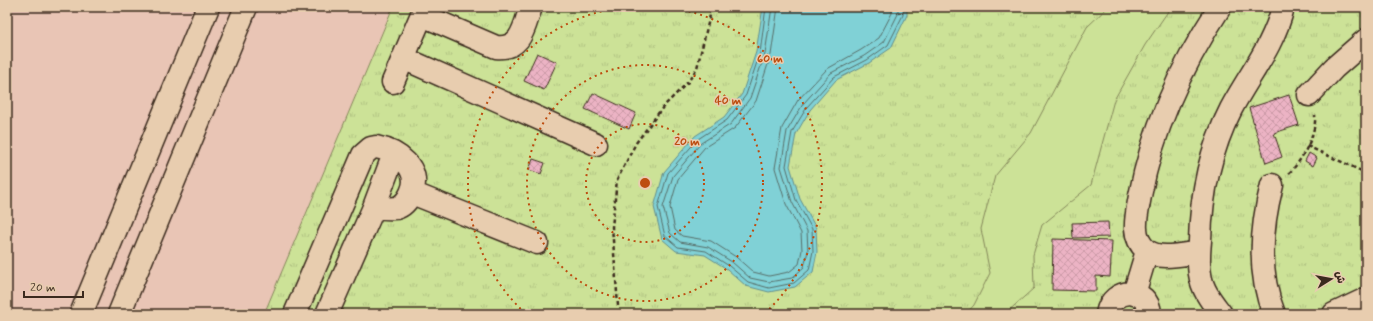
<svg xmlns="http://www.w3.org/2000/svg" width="1373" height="321" viewBox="0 0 1373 321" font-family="Mynerve,'Playpen Sans Arabic',sans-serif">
<defs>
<pattern id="grass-tufts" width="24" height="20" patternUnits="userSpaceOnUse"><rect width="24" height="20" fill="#cce297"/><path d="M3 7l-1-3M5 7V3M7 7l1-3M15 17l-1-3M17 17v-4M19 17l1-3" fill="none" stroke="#b0c282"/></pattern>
<pattern id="building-cross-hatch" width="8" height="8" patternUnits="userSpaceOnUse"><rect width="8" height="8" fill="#ecb3c4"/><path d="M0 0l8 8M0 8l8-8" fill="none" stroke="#cb9aa8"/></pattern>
</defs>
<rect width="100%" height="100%" fill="#e9c5b5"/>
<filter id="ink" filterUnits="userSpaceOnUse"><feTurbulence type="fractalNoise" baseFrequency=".025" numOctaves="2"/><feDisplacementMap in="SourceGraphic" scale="8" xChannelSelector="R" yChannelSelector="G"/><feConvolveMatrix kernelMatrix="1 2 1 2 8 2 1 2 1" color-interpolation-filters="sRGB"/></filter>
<g filter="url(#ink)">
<!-- grass -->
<path fill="url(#grass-tufts)" stroke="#84865a" d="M393 7H1366V314H264Z"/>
<!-- garden -->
<path fill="#cce297" stroke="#84865a" d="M1108 7H1171L1145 45 1114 100 1091 185 1042 225 1033 255 1034 288 1005 314H966L974 305 990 273 981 229 995 176 1031 133 1087 27Z"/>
<!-- water -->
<path fill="#80d1d6" stroke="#648e8c" d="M763 7H907V15L891 48 869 63 836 80 810 110 796 134 790 166 800 199 816 228 817 252 813 272 795 287 769 292 746 286 727 269 705 255 676 251 662 239 654 207 664 172 695 136 724 117 742 94 756 52Z"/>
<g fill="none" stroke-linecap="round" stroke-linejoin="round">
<!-- shore -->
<path stroke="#576d68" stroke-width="1" d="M766 7 760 53 746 95 727 120 698 139 668 173 658 207 665 236 678 247 706 251 729 266 748 282 769 288 794 283 809 270 813 251 812 229 796 200 786 166 792 132 807 107 834 77 867 60 888 45 903 15V7
M772 7 765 54 750 98 731 124 701 143 673 176 663 207 670 233 680 242 708 247 732 262 750 278 769 282 792 278 804 267 808 251 807 231 792 202 781 167 787 131 803 104 831 73 864 56 884 42 898 14V7
M778 7 771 55 756 101 735 128 705 147 678 179 670 207 675 230 682 236 711 241 736 257 753 272 769 276 789 272 799 264 802 250 801 233 786 204 775 168 782 128 798 100 827 69 861 50 879 38 892 13V7"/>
</g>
<!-- building -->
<path fill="url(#building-cross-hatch)" stroke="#3b2a1e" d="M537 53 557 62 544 90 524 81Z
M593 93 636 113 629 129 585 109Z
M1289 95 1299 125 1274 133 1282 157 1266 163 1249 108Z
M1309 153 1317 158 1313 166 1305 161Z
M533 159 545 163 541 174 529 170Z
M1108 222 1109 237 1073 238 1072 223Z
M1053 239 1112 241 1110 277 1096 276V291L1052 290Z"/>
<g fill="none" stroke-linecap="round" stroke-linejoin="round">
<!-- minor casing -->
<g stroke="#3b2a1e" stroke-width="25">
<path id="minor" d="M422 15 496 47C522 50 524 26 531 7
M403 58 596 144
M393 82 425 7
M1309 95 1334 68 1366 40
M1272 185C1261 227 1257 272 1274 314
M412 193 537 243
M1199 252C1183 254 1159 261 1146 250 1130 236 1137 214 1140 196 1153 126 1182 65 1220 7
M1134 294 1147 251
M81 314 208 7
M119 314 246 7
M295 314 363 155 371 148 376 147C397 151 423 169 411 193 408 200 403 206 396 208 389 209 381 208 374 207
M327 314 374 207 394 154
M1107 314C1112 286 1149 287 1150 314
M1221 314C1212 302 1202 290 1200 274 1198 264 1199 252 1200 241 1201 195 1210 150 1231 109 1249 75 1274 45 1283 7
M1334 314 1366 299"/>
</g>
<!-- path -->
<path stroke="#3b2a1e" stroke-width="2.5" stroke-dasharray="4 3" stroke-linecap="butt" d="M1307 146 1366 173
M1289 173C1302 161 1317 133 1315 115
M618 306 612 227 617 180 636 143 663 107 688 82 697 68 712 7"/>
<!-- minor -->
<use href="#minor" stroke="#e8cdaf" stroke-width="22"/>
</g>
</g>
<!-- distance rings -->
<g fill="none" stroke="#bd4d10" stroke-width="2" stroke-dasharray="2 4">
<circle cx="645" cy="183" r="59"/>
<circle cx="645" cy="183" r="118"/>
<path d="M525 313A177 177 0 0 1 625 7M665 7A177 177 0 0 1 765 313"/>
</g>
<circle cx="645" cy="183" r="6" fill="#bd4d10" stroke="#e8cdaf" stroke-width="2"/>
<g font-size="12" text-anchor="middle" font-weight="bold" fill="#bd4d10" stroke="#e8cdaf" stroke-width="3" stroke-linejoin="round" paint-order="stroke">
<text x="770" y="62">60 m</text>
<text x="728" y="104">40 m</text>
<text x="687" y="145">20 m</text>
</g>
<!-- margin -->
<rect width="1373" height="321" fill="none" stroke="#e8cdaf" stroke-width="24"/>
<rect x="12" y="12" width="1349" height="297" fill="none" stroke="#3b2a1e" stroke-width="1.5" filter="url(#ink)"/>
<!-- north arrow -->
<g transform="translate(1331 279) rotate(79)" stroke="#e8cdaf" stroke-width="3" paint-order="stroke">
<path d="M0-3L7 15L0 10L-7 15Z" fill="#3b2a1e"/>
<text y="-6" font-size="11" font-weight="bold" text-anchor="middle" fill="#3b2a1e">ش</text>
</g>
<!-- scale -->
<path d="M24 291v6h59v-6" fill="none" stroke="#3b2a1e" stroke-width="2"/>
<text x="30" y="291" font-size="12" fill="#3b2a1e" stroke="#e8cdaf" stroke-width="3" paint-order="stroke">20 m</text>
</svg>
